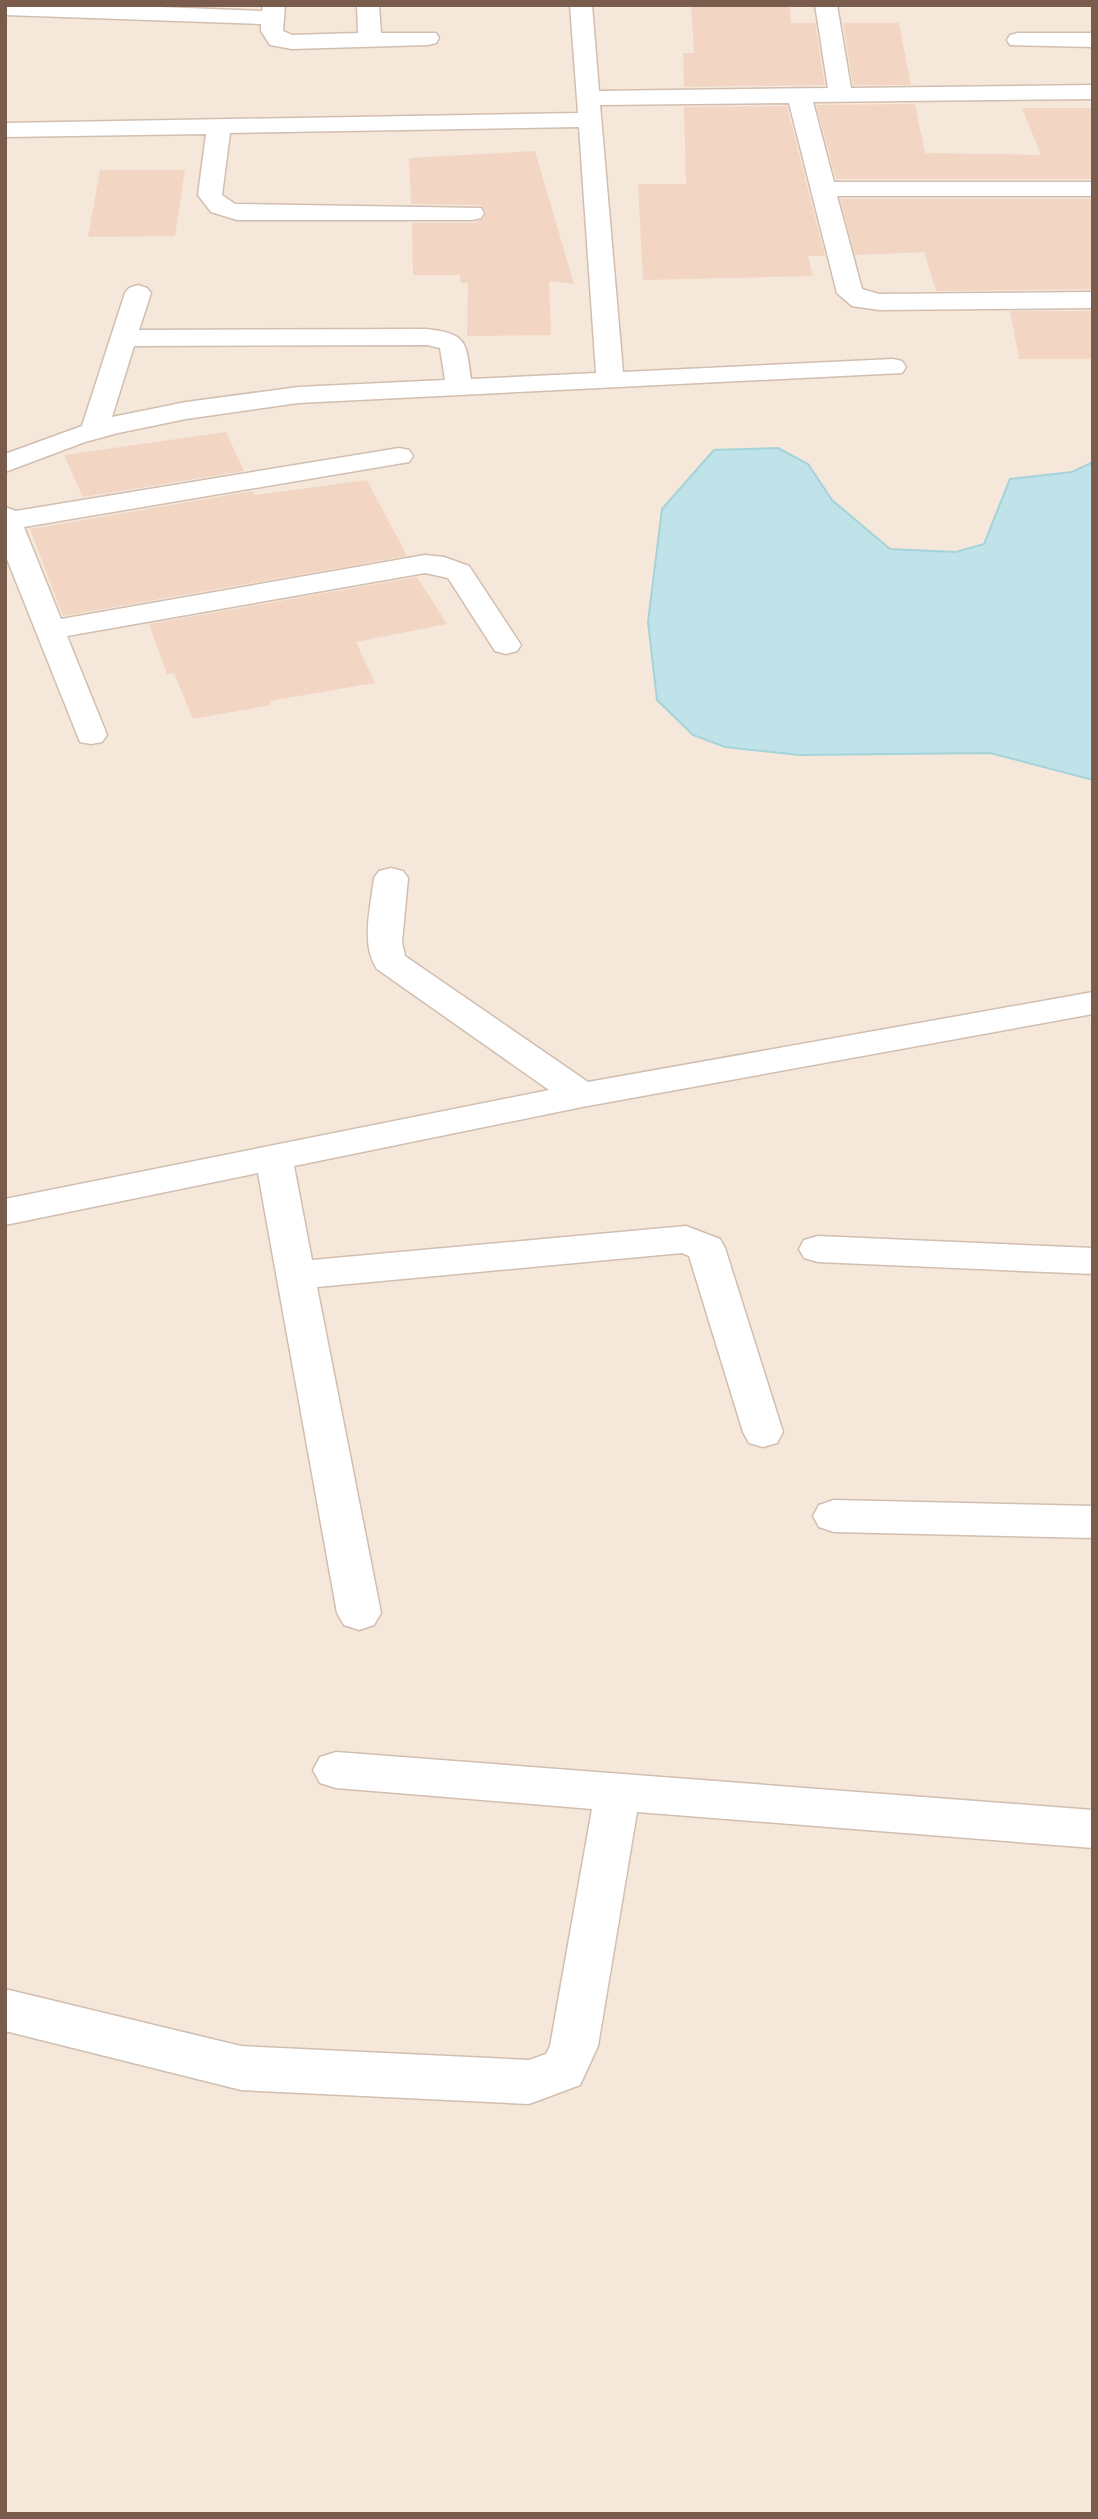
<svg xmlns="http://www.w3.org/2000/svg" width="1098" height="2519" viewBox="0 0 1098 2519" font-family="'Golos Text',sans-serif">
<rect width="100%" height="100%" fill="#fdf6ec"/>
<!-- residential -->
<path fill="#f5e8da" d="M5 5H1093V2514H5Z"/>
<!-- water -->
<path fill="#bfe3e8" stroke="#a5d3da" stroke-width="2" d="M778 448 808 464 832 500 890 549 956 552 984 544 1010 479 1072 472 1093 462V780L990 753 800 755 725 747 693 735 657 700 648 622 662 509 714 450Z"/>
<!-- building -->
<path fill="#f3d5c3" d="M691 5H789L791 23H815L825 85 684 87 683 53H694Z
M843 23H899L911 85H853Z
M915 104 925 153 1041 155 1022 108H1093V179H836L816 105Z
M787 106 825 256H808L813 276 643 280 638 184H686L684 107Z
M535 151 574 284 549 281 551 335 467 336 468 283H461L460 275H413L412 223H473L483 219 486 212 481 205 411 204 409 158Z
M100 170H185L175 236 88 237Z
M840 199H1093V289L936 291 924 252 855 255Z
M1010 311H1093V359H1019Z
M226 432 244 471 83 497 64 455Z
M367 480 407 556 63 616 30 529 253 491 255 495Z
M417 577 447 624 356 642 375 683 269 701 271 705 193 719 174 673 167 674 149 624Z"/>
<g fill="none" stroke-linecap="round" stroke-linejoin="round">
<!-- minor casing -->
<g stroke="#d1beb0" stroke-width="3">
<path id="minor" d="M5 5H110L262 11 263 5H285L283 31 292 35 358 33 357 5H379L381 33H436L439 38 436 43 428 45 292 49 270 45 261 31V24L5 15Z
M570 5H592L599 91 828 88 815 5H837L851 88 1093 85V99L813 102 834 182H1093V196H837L862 289 879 294 1093 292V308L879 310 852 306 837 293 789 103 600 105 623 372 893 359 902 361 906 367 902 373 298 403 186 419 118 433 85 442 5 472V454L82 426 125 293 129 288 138 285 147 288 151 293 139 330 427 329C467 334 466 341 471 379L596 373 579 127 230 133 222 195 235 204 481 208 484 213 481 218 472 220H237L211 212 198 195 206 134 5 137V123L578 113ZM427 345 440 348 445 380 298 387 186 402 112 417 134 346Z
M1018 33H1093V47L1010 45 1007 40 1010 35Z
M399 448 409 450 413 456 409 462 24 527 61 619 425 555 444 557 469 566 521 645 517 651 506 654 495 651 448 578 425 573 67 636 107 735 102 742 91 744 80 742 5 554V507L16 511Z
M391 868 403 871 408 878 402 942 405 956 588 1082 1093 992V1014L582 1107 294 1166 312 1260 686 1226 720 1239 725 1248 783 1432 777 1443 763 1447 749 1443 743 1432 689 1256 682 1253 317 1287 381 1613 374 1625 359 1630 344 1625 337 1613 258 1173 5 1225V1199L549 1090 377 969C360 944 371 906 374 878L379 871Z
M818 1236 1093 1248V1274L818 1262 804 1258 799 1249 804 1240Z
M834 1500 1093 1506V1538L834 1532 819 1527 813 1516 819 1505Z
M336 1752 1093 1810V1848L637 1812 598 2046 580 2085 529 2104 241 2090 5 2031V1989L241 2046 529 2060 546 2054 550 2046 592 1809 336 1788 320 1783 313 1770 320 1757Z"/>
</g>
<!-- minor -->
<use href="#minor" fill="#fff" fill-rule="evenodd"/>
</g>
<!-- border -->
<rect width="1098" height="2519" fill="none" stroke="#7a5c4d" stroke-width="14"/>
</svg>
